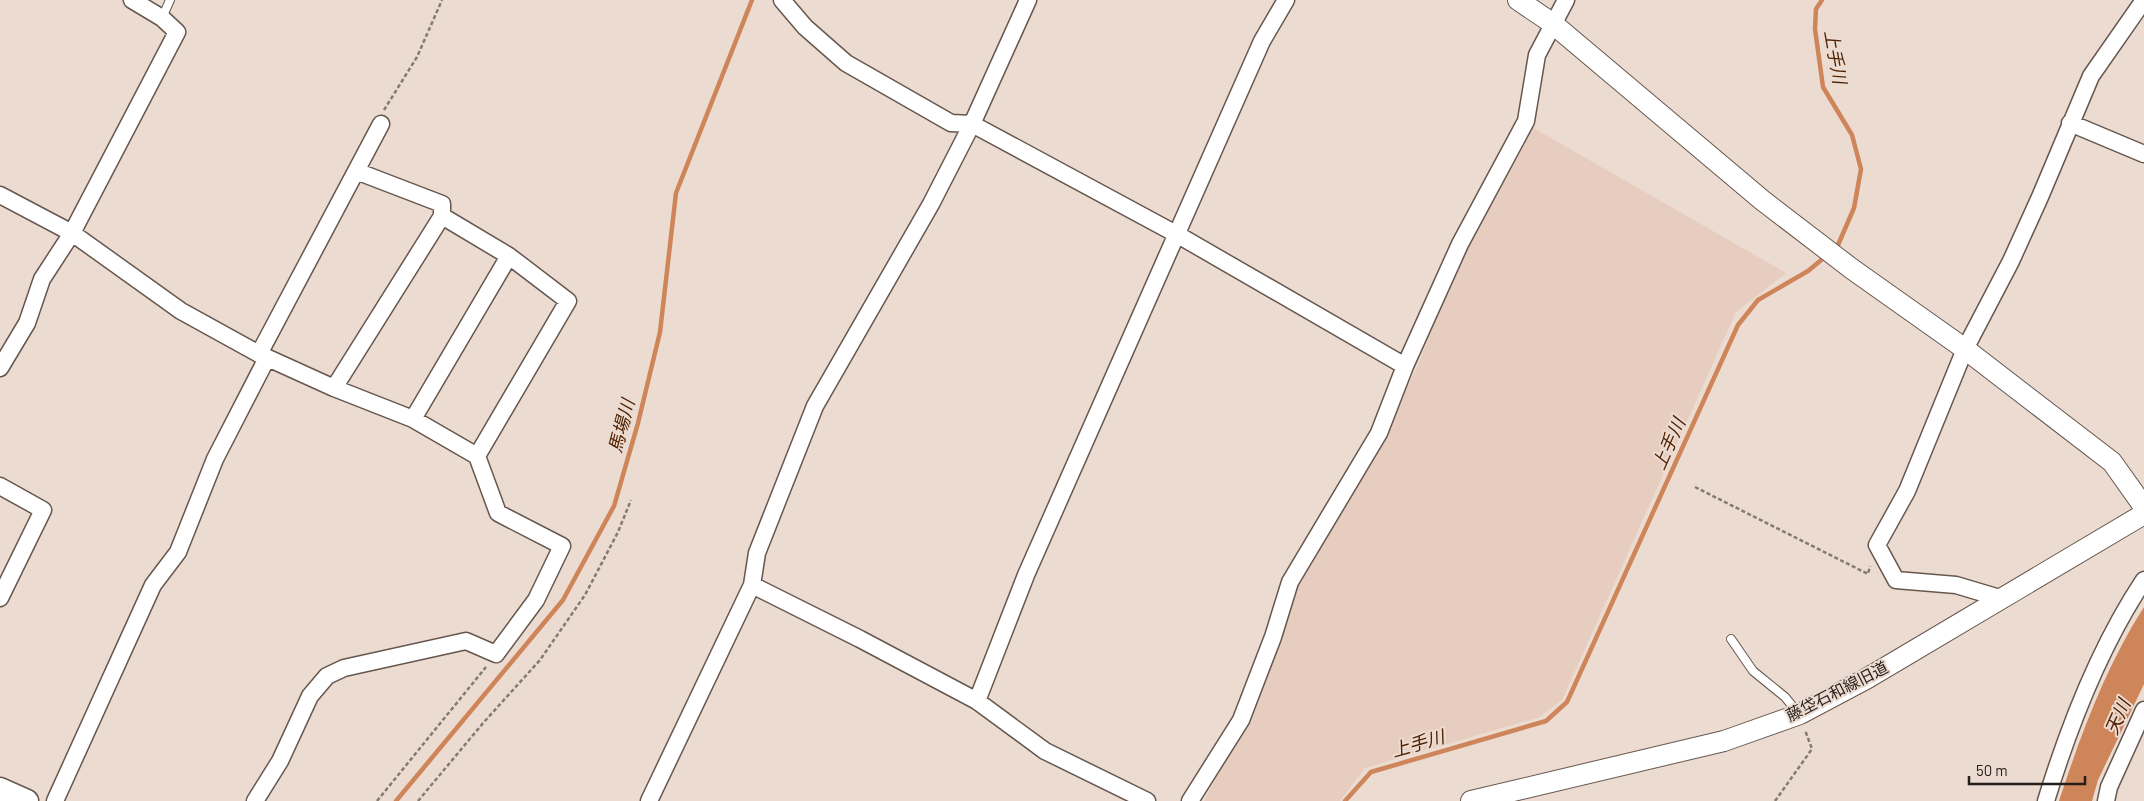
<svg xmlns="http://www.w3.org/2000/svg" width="2144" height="801" viewBox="0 0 2144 801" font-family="Barlow,'Noto Sans JP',sans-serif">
<rect width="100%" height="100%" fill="#ecdbd0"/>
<!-- built -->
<path fill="#e6cdbf" d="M1530 126 1786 273 1736 312 1562 700 1540 717 1365 768 1340 801H1204L1249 714 1299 583 1371 460 1418 365 1467 242Z"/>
<!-- water -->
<path fill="#ce8559" d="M2144 607V684L2098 780 2092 801H2059C2081 734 2106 666 2144 607Z"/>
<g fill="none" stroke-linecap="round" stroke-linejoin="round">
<!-- stream -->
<path stroke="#ce8559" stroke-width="4.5" d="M1822 0 1816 9 1815 29 1823 87 1852 135 1861 169 1854 208 1838 245 1834 249
M396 801 563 600 614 506 638 423 660 332 676 193 752 0
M1345 801 1371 772 1546 721 1567 702 1738 325 1758 300 1808 271 1826 256"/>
<!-- service casing -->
<g stroke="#66574e" stroke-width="10">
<path id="service" d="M162 18 170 0
M1731 639 1753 671 1785 697 1798 713"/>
</g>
<!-- minor casing -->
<g stroke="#66574e" stroke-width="19">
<path id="minor" d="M782 0 805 27 846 63 951 123 972 124 1178 235 1405 366
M2070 123 2144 154
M0 195 72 233 181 311 259 354 334 388 413 419 477 456 498 513 562 546 536 600 496 654 466 641 344 668 327 676 310 696 280 761 255 801
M442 216 509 256 568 301 477 456
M259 354 381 124
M0 368 27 323 42 279 72 233 177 32 162 18 132 0
M334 388 442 216V204L356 171
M413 419 509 256
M0 486 43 510 0 598
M752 585 860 639 977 701 1045 751 1147 801
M2003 599 1956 585 1896 580 1877 545 1907 491 1965 349 2011 261 2040 197 2091 76 2144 0
M977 701 1026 575 1262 41 1286 0
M55 801 153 585 178 552 215 459 267 358
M649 801 752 585 757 553 815 406 931 204 972 124 1028 0
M1190 801 1241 720 1273 637 1290 582 1379 433 1405 366 1460 244 1526 121 1537 55 1566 0
M2046 801C2069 726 2100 646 2144 580
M2106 801 2109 787 2144 710"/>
</g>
<!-- tertiary casing -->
<g stroke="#66574e" stroke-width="22">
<path id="tertiary" d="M1518 0 1552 23 1762 200 1852 269 1965 349 2112 462 2144 507
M1471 801 1724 741 1800 714 1866 679 2144 514"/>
</g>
<!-- secondary casing -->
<g stroke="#66574e" stroke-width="25">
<path id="secondary" d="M0 789 27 801"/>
</g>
<!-- path -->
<path stroke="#857a72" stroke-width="2.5" stroke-dasharray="4 2.5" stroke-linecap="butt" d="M384 110 417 57 442 0
M1695 487 1868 574 1870 566
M377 801 486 667
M418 801 484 722 540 660 585 595 618 532 631 500
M1775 801 1812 749 1805 730"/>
<!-- service -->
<use href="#service" stroke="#fff" stroke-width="8"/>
<!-- minor -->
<use href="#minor" stroke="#fff" stroke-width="16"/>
<!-- tertiary -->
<use href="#tertiary" stroke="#fff" stroke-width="20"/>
<!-- secondary -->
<use href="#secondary" stroke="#fff" stroke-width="22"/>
</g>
<g text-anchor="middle" stroke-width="4" stroke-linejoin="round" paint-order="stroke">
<!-- street labels -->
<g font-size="16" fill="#251f1b" stroke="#ecdbd0">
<text transform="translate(1837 691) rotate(-27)" y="6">藤垈石和線旧道</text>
</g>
<!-- water labels -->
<g font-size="18" font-style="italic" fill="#4f2000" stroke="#ecdbd0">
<text transform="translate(1835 57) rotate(80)" y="6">上手川</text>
<text transform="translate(622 426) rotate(-75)" y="6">馬場川</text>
<text transform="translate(1669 444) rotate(-66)" y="6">上手川</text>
<text transform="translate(2118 717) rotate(-66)" y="6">天川</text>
<text transform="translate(1418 744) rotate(-16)" y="6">上手川</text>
</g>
</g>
<!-- scale -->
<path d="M1969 776v8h116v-8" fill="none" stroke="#251f1b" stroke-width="2.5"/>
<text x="1976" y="776" font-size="15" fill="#251f1b" stroke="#ecdbd0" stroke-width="4" paint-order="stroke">50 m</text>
</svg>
